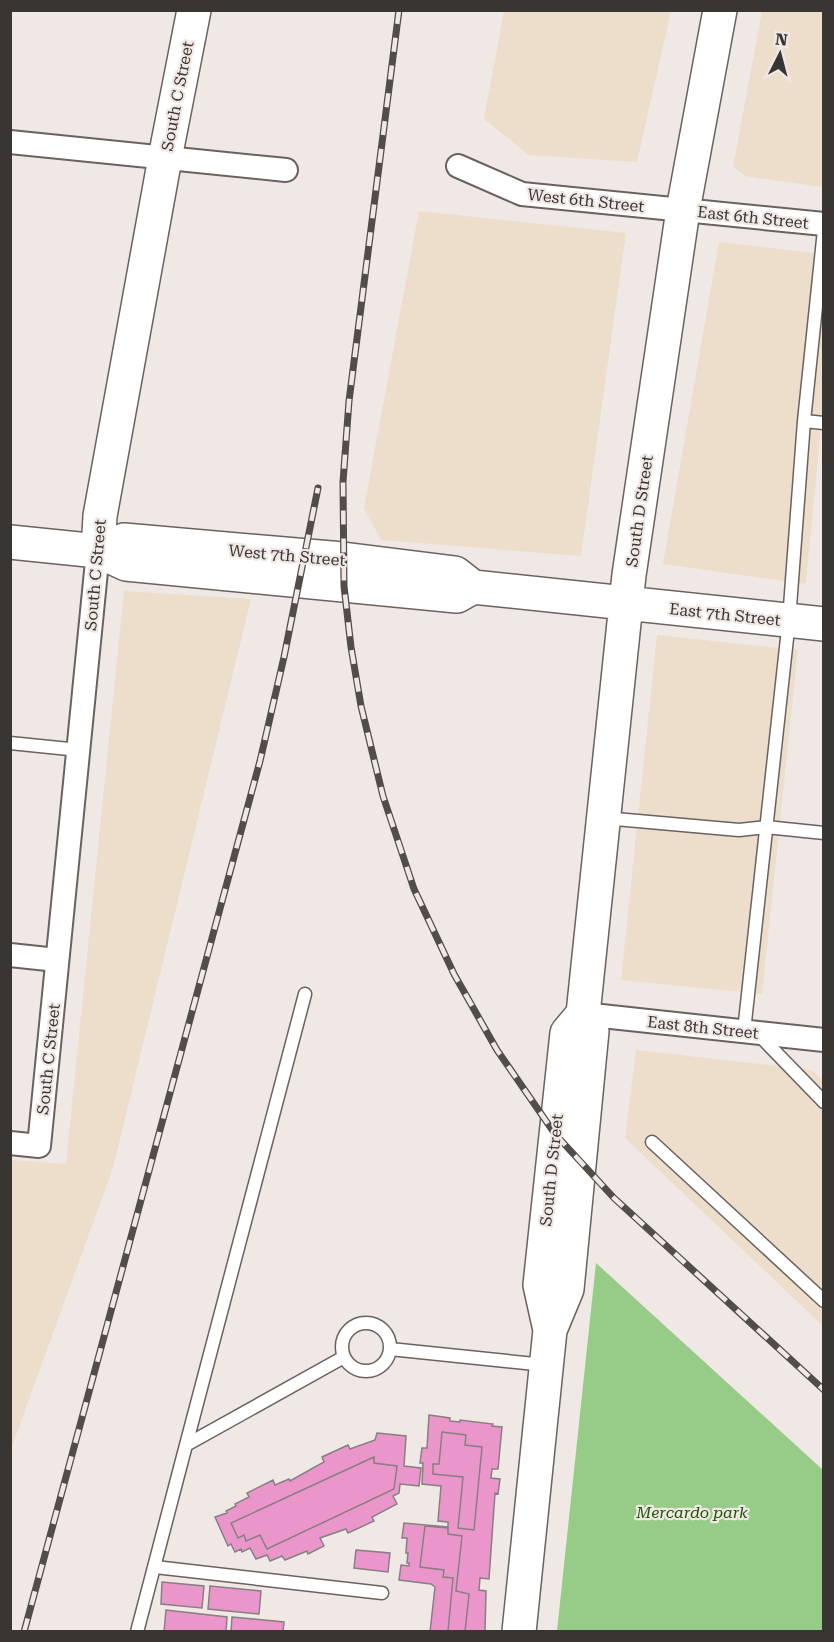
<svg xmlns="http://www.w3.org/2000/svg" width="834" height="1642" viewBox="0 0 834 1642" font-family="'Roboto Serif',serif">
<rect width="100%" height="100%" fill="#f0e8e4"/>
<!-- commercial -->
<path fill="#ecdecb" d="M504 11H671L637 162 529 155 484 119Z
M762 11H823V187L745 176 733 167Z
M419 211 626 233 581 556 381 540 364 508Z
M719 242 823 254V405L806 584 663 564Z
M124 591 251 599 113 1168 11 1449V1160L66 1164Z
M657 635 798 650 762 994 621 980Z
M636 1050 812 1070 823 1081V1326L625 1138Z"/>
<!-- green -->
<path fill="#96cc87" d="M596 1263 823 1470V1631H557Z"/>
<!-- building -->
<path fill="#eb96cb" stroke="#867f83" stroke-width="1.5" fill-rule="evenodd" d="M429 1415 450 1418V1421L460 1422V1420L493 1424 492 1426 502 1427 498 1469H492L491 1478 500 1479 498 1494 495 1493 489 1579 480 1578 479 1590 486 1591 485 1632H465L469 1594 456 1591 462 1536 448 1534V1528L425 1526 420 1567 444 1570 443 1577 453 1578 448 1631 461 1632H430L435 1587 431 1584 399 1580 401 1565 409 1566V1563H407L408 1553H406L407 1538H402L404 1523 448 1527V1522L438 1521 441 1486 422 1484 423 1463H420L422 1448H427ZM442 1432 466 1435 465 1445 482 1447 474 1530 458 1528 463 1477 433 1474V1464H439Z
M442 1432 466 1435 465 1445 482 1447 474 1530 458 1528 463 1477 433 1474V1464H439Z
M377 1433 406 1436 404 1466 421 1468 419 1486 400 1484 399 1493 393 1496 397 1504 372 1517 374 1521 348 1533 346 1529 320 1538 324 1546 308 1554 307 1551 285 1560 282 1556 270 1561 267 1555 256 1559 250 1548 242 1552 241 1549 235 1552 231 1544 228 1546 215 1517 227 1513 226 1511 236 1506 235 1504 249 1497 247 1493 273 1480 275 1485 289 1479 290 1481 324 1462 322 1457 348 1445 350 1449 375 1440ZM374 1457V1463L397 1466 394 1489 267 1549 260 1535 246 1541 244 1535 238 1538 231 1523Z
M374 1457V1463L397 1466 394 1489 267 1549 260 1535 246 1541 244 1535 238 1538 231 1523Z
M425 1526 448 1528V1534L462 1536 456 1591 469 1594 465 1632 448 1631 453 1578 443 1577 444 1570 420 1567Z
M356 1550 390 1553 388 1572 354 1568Z
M162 1582 204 1586 202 1608 161 1604Z
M210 1586 261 1591 259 1614 208 1609Z
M166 1610 227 1617 226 1632H164Z
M232 1617 284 1622 283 1632H231Z"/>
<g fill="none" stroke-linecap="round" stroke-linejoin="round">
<!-- lane casing -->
<g stroke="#69625f" stroke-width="15">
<path id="lane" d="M804 421 824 423
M10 743 79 750
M604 818 739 830 766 827 824 833
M744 1031 789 620 804 421 824 230
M758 1034 824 1102
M652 1142 824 1301
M342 1347a24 24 0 1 1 48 0a24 24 0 1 1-48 0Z
M390 1349 545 1365
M186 1445 305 994
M155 1567 382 1593
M137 1632 186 1445 344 1357"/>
</g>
<!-- street casing -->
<g stroke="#69625f" stroke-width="26">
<path id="street" d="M10 142 286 170
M458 166 522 194 824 224
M10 955 57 960
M583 1014 824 1040
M10 1143 39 1146 98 551"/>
</g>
<!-- secondary casing -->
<g stroke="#69625f" stroke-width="36">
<path id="secondary" d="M10 542 98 551 126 564 457 596 473 587
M98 551 124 540 343 559 455 573 473 587 824 624
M98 551 100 516 165 158 194 10
M550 1330 540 1285 567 1033 583 1014 629 575 683 210 720 10
M519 1632 550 1330 567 1289 592 1031 583 1014"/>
</g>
<!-- lane -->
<use href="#lane" stroke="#fff" stroke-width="12"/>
<!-- street -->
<use href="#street" stroke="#fff" stroke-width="22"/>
<!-- secondary -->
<use href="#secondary" stroke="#fff" stroke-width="33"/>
<!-- rail casing -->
<g stroke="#504d4a" stroke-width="7">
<path id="rail" d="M399 10 349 401 343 482 344 586 351 647 361 706 383 796 414 889 454 974 497 1050 555 1134 614 1198 824 1390
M24 1632 260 761 284 657 318 488"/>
</g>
<!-- rail -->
<use href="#rail" stroke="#f0e8e4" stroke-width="4.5" stroke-dasharray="14" stroke-linecap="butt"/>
</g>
<g text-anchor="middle" stroke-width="4.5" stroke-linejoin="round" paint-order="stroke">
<!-- street labels -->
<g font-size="16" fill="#383533" stroke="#f0e8e4">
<text transform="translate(177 96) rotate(-79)" y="6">South C Street</text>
<text transform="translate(586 200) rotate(6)" y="6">West 6th Street</text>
<text transform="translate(753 217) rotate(6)" y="6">East 6th Street</text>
<text transform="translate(639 511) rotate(-82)" y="6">South D Street</text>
<text transform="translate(287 555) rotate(5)" y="6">West 7th Street</text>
<text transform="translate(95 575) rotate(-85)" y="6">South C Street</text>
<text transform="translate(725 614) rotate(6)" y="6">East 7th Street</text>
<text transform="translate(703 1027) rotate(6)" y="6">East 8th Street</text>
<text transform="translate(48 1059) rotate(-84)" y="6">South C Street</text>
<text transform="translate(551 1170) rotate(-84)" y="6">South D Street</text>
</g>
<!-- park labels -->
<g font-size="16" font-style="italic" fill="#1a5300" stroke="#f0e8e4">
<text x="692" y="1518">Mercardo park</text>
</g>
</g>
<!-- border -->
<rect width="834" height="1642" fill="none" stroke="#383533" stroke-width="24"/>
<!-- north arrow -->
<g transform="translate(780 54) rotate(6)" stroke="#f0e8e4" stroke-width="4.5" paint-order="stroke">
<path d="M0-4.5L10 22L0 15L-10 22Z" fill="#383533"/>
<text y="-9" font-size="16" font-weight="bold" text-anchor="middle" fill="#383533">N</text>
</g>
</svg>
